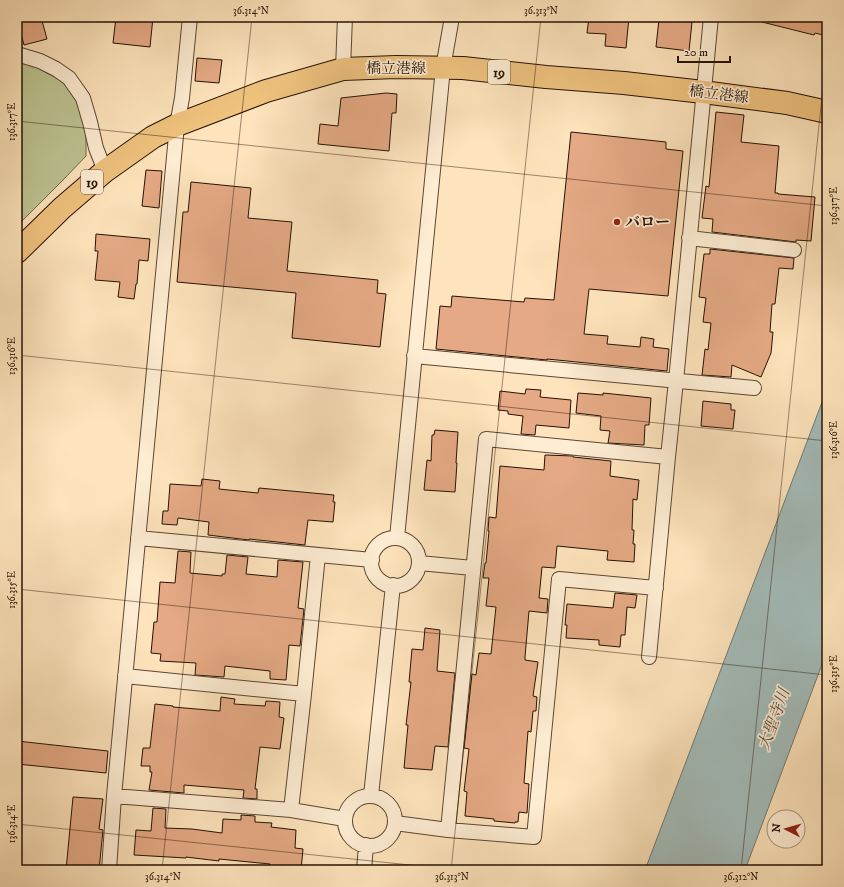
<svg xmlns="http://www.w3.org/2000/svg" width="844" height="887" viewBox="0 0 844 887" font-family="'IM FELL DW Pica','Noto Serif JP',serif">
<rect width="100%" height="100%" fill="#fee4bc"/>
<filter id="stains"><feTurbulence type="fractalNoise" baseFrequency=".005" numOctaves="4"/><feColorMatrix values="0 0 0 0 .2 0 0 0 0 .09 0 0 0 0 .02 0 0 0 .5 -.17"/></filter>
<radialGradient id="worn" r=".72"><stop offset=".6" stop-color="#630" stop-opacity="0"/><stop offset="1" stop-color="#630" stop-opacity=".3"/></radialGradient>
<!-- green -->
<path fill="#bdc593" stroke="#726b4c" d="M17 62 33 65 70 86 83 115 86 132V156L63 180 17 226Z"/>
<!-- water -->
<path fill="#a3bcba" stroke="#717872" d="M827 389V651L745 870H645Z"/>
<!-- building -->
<path fill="#e5aa85" stroke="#261105" d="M37 17H41L47 39 24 45 18 22Z
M116 17H153L150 47 113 43Z
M589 17H629L626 48 605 46 606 34 587 33Z
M762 17H827V36L815 33 814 35 762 22Z
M659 19 692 22 689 51 656 47Z
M197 58 222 60 219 83 195 81Z
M386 93 397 94 396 113H392L389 151 318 144 320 124 338 126 341 98Z
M716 112 744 115 741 142 779 146 775 193H778V194L815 197 811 241 796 240V242L712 232 713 219 702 218 706 186 709 187Z
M571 132 666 142V149L683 151 668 296 589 289 584 334 608 336 607 344 640 347 641 337 654 339 653 347 669 349 667 371 547 359V360L436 349 440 306 451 307 452 296 524 302 525 298 554 300Z
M146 170 162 171 159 208 142 206Z
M191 182 251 188 248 218 292 222 287 271 378 280 377 293 386 294 380 347 292 338 296 293 177 282 183 212H188Z
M96 234 150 239 148 261 139 260 137 284H136L134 299 118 297 120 282 95 280 98 251H95Z
M710 249 794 258 793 269 779 268 775 304H772L770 332H773L771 353 761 377 732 365 731 377 702 375 705 349 708 350 711 323 703 322 706 298 699 297 704 254H710Z
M526 389 541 390 540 397 571 400 569 428 536 425 535 435 521 434 523 416 508 414V411L498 410 500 391 525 394Z
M578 393 603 395V393L651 398 649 425H645L644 445 608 443 610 431 600 430 601 416 576 413Z
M703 401 731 404V410H735L733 429 701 426Z
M435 430 458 432 456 463H457L455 492 424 490 427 460 431 461 432 435H434Z
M545 455 573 456V457L611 461 610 476 639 480 637 500 633 499 632 530H634L633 544H635L634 562 607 560 608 551 557 546 555 568 542 567 539 598 548 599 547 613 529 611 525 657V660L538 662 533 696 537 697 536 711H533L531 732 528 731 524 783 529 784 527 813 519 812 518 822H515V823L494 821V819L465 816 467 792 464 791 469 749 464 748 472 674 476 675 479 653 491 654 496 607 486 606 489 578H483L485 563H486L489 531H488L489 517 496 518 500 466 544 470Z
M202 479 220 481 219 489 258 493 259 488 334 495 333 502H335L333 522 308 520 305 544V545L249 539V540L208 535 209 522 178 518 177 525 162 524 163 511H168L170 484 201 486Z
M178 551 191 552 190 573 222 576V574H225L227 555 248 557 246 574 277 577 278 560 303 562 298 608 304 609 300 646 289 645 286 680 270 679V671L225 666 224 677 195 675 196 663 160 661 161 654 151 653 154 622H157L160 582 175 583Z
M615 593 637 595 635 608 627 607 625 635H621L620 647 599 645V640L566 638 567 625H565L567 604 613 608Z
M425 628 440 630 437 671 455 673 448 747 435 746 432 770 404 768 408 725H406L411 682H409L412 649 423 650Z
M221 697 235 699 234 704 265 706 266 701 280 702 279 717 284 718 280 749 260 747 255 789H257V799L243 798 244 790 184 785V793L149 790 152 772H150V766H141L143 748H150L155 704 173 706V707L220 711Z
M17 741 108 751 106 773 17 764Z
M73 797 103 799 99 829 103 830 99 870H66Z
M153 808 166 809 165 828 192 829 222 833 223 819 241 820V815L255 816V822L272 823 271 827 296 830 295 848 303 849 301 870 269 868 270 864 219 859V861L186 857V858L134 855 136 830 151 831Z"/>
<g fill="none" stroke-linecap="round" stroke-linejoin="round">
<!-- minor casing -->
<g stroke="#5c4633" stroke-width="16">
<path id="minor" d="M17 54 40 61 56 69 69 78 83 98 90 122 96 148 105 171
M343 69 345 17
M689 238 794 250
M414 356 754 388
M138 538 372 560
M397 538 443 68 452 17
M371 562a24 24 0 1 1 48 0a24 24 0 1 1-48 0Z
M419 563 473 568
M649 657 668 457 676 381 711 17
M125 676 304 694
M114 796 291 810 345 819
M371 796 393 585
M345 821a25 25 0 1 1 50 0a25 25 0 1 1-50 0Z
M291 810 304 694 318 555
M395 823 448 830 534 837 559 579 656 588
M448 830 486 439 668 457
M109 870 114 796 177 125 182 98 190 17
M364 870 366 845"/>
</g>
<!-- primary casing -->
<g stroke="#261105" stroke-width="24">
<path id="primary" d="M17 252 62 208 105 171 153 137 177 125 266 91 343 69 396 67 463 68 546 77 624 83 703 92 787 103 827 112"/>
</g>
<!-- minor -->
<use href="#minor" stroke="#feedd3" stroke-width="14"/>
<!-- primary -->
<use href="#primary" stroke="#efc27e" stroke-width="22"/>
</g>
<!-- ticks -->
<path fill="none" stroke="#261105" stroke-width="1" stroke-opacity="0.45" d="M17 121 827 206M17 355 827 441M17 589 827 675M17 824 458 870M162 870 252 17M451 870 541 17M741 870 827 49"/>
<!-- markers -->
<circle fill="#8f2418" stroke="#feedd3" stroke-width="1.5" cx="617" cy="222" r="4"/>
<g text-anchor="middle" stroke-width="3.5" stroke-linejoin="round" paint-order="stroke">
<!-- shield labels -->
<g fill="#feedd3" stroke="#675343" stroke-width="1">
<rect x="488" y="60" width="22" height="24" rx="3"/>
<rect x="81" y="170" width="22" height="24" rx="3"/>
</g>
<g font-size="14" font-weight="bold" fill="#261105">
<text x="499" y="77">19</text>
<text x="92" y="187">19</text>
</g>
<!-- street labels -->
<g font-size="15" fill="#261105" stroke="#feedd3">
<text x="396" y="73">橋立港線</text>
<text transform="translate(719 94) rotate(7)" y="5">橋立港線</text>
</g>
<!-- poi labels -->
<g font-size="15" font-weight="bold" fill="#261105" stroke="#feedd3" text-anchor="start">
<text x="625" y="227">バロー</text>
</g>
<!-- water labels -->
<g font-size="16" font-style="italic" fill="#524d44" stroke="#feedd3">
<text transform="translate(773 719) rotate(-70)" y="6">大聖寺川</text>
</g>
</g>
<!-- margin -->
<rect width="844" height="887" fill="none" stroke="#fee4bc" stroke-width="44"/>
<!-- north arrow -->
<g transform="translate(786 829) rotate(276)"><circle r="19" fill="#feedd3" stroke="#a89581"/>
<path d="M0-3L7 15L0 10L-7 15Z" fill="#8f2418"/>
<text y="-6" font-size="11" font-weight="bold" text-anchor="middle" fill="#261105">N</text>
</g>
<!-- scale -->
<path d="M678 56v6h52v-6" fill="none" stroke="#261105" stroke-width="2"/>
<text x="684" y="56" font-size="12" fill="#261105" stroke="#feedd3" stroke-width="3" paint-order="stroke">20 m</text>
<rect x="22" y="22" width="800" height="843" fill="none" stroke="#261105" stroke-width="1.5"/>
<g font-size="10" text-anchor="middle" fill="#261105">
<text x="251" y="14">36.314°N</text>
<text x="541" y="14">36.313°N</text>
<text transform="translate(11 122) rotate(-90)" y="4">136.317°E</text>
<text transform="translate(833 206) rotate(-90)" y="4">136.317°E</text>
<text transform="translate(11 356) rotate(-90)" y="4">136.316°E</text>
<text transform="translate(833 440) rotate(-90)" y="4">136.316°E</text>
<text transform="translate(11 590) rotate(-90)" y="4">136.315°E</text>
<text transform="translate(833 674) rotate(-90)" y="4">136.315°E</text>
<text transform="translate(11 824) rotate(-90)" y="4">136.314°E</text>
<text x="163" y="880">36.314°N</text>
<text x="452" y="880">36.313°N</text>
<text x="741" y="880">36.312°N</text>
</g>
<rect width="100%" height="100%" filter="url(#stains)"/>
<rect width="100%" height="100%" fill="url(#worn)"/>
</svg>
